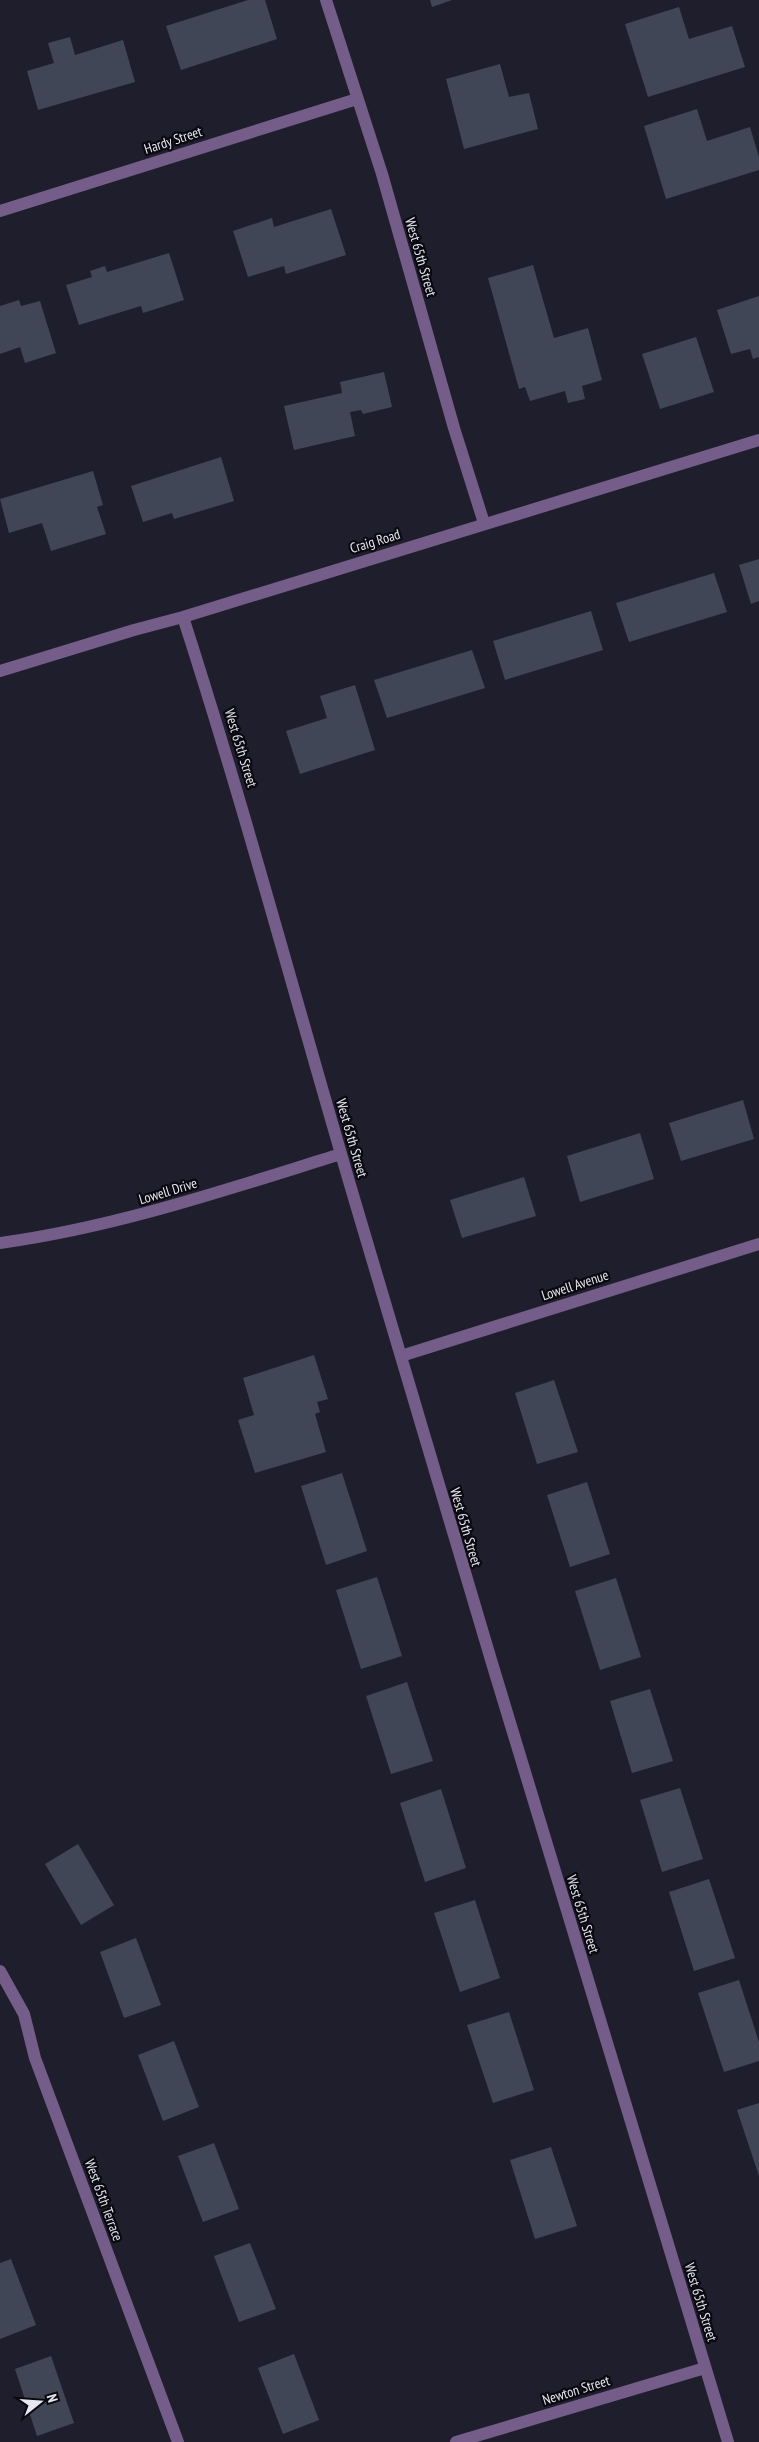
<svg xmlns="http://www.w3.org/2000/svg" width="759" height="2442" viewBox="0 0 759 2442" font-family="'PT Sans Narrow',sans-serif">
<rect width="100%" height="100%" fill="#1f1e2d"/>
<!-- building -->
<path fill="#404656" d="M248 0H265L277 39 181 70 166 26Z
M430 0H452L432 7Z
M679 7 689 39 732 26 745 67 648 97 625 24Z
M70 37 75 55 123 40 135 82 38 110 27 71 54 63 48 43Z
M500 64 509 97 529 93 538 129 464 149 446 79Z
M697 109 707 141 750 127 759 157V170L666 199 644 126Z
M331 209 346 255 286 274 284 266 248 277 233 231 272 218 274 227Z
M169 253 184 300 143 313 141 306 79 325 66 285 92 277 90 271 105 266 107 272Z
M533 265 554 338 588 328 602 380 582 386 585 399 568 403 565 391 530 401 525 387 519 389 488 278Z
M759 296V357L753 359 750 349 731 354 717 310Z
M19 300 21 306 40 301 56 353 25 363 20 347 0 354V306Z
M696 337 714 392 660 409 642 354Z
M384 372 392 407 363 414 361 410 350 412 355 436 294 450 284 406 342 393 340 382Z
M221 457 234 501 174 519 172 513 143 522 131 486Z
M93 471 103 505 97 507 106 534 51 551 42 523 9 533 0 499Z
M759 559V601L751 604 739 565Z
M714 573 727 612 629 642 616 603Z
M591 611 603 650 505 680 493 641Z
M472 650 485 688 387 718 374 680Z
M355 685 375 750 300 774 286 731 327 718 320 696Z
M743 1100 754 1139 681 1161 669 1123Z
M640 1133 654 1179 580 1202 567 1156Z
M524 1177 536 1216 462 1238 450 1200Z
M314 1355 328 1399 317 1402 320 1412 315 1414 326 1452 255 1473 238 1420 254 1415 243 1378Z
M554 1380 578 1452 537 1464 515 1393Z
M342 1473 367 1551 326 1565 301 1486Z
M587 1482 610 1554 570 1567 547 1495Z
M377 1577 402 1656 361 1669 336 1590Z
M616 1578 641 1657 600 1670 575 1591Z
M407 1682 433 1761 391 1774 366 1696Z
M650 1689 673 1761 632 1773 610 1701Z
M680 1788 703 1859 662 1872 640 1800Z
M441 1789 466 1868 425 1882 400 1803Z
M78 1844 114 1905 81 1925 45 1864Z
M709 1879 735 1958 694 1971 669 1892Z
M475 1900 500 1978 460 1992 434 1913Z
M136 1938 161 2005 124 2018 100 1952Z
M739 1980 759 2042V2061L724 2072 698 1993Z
M509 2012 534 2090 493 2103 467 2025Z
M174 2041 199 2107 163 2121 138 2055Z
M759 2103V2176L737 2110Z
M214 2143 239 2209 203 2222 178 2156Z
M551 2147 577 2226 535 2239 510 2160Z
M250 2243 276 2309 239 2322 214 2256Z
M11 2259 36 2325 0 2339V2263Z
M294 2354 319 2420 283 2434 258 2368Z
M51 2356 74 2423 37 2436 15 2369Z"/>
<g fill="none" stroke-linecap="round" stroke-linejoin="round">
<!-- minor -->
<path stroke="#745e89" stroke-width="12" d="M326 0 382 174 454 428 484 523
M0 211 357 99
M183 617C246 812 298 1009 356 1205 478 1618 601 2030 728 2442
M0 671 134 630 183 617 759 440
M0 1243C117 1227 228 1189 341 1154
M401 1356 759 1244
M0 1971 24 2014 35 2058 178 2442
M456 2442 705 2368"/>
</g>
<g text-anchor="middle" stroke-width="4.5" stroke-linejoin="round" paint-order="stroke">
<!-- street labels -->
<g font-size="14" fill="#e7e7f1" stroke="#0a0910">
<text transform="translate(173 140) rotate(-18)" y="5">Hardy Street</text>
<text transform="translate(421 257) rotate(74)" y="5">West 65th Street</text>
<text transform="translate(375 541) rotate(-17)" y="5">Craig Road</text>
<text transform="translate(241 748) rotate(73)" y="5">West 65th Street</text>
<text transform="translate(352 1138) rotate(74)" y="5">West 65th Street</text>
<text transform="translate(168 1191) rotate(-17)" y="5">Lowell Drive</text>
<text transform="translate(575 1285) rotate(-18)" y="5">Lowell Avenue</text>
<text transform="translate(466 1527) rotate(74)" y="5">West 65th Street</text>
<text transform="translate(583 1914) rotate(73)" y="5">West 65th Street</text>
<text transform="translate(104 2200) rotate(70)" y="5">West 65th Terrace</text>
<text transform="translate(701 2302) rotate(73)" y="5">West 65th Street</text>
<text transform="translate(576 2390) rotate(-17)" y="5">Newton Street</text>
</g>
</g>
<!-- north arrow -->
<g transform="translate(40 2402) rotate(73)" stroke="#0a0910" stroke-width="4" paint-order="stroke">
<path d="M0-4L9 19L0 12L-9 19Z" fill="#e7e7f1"/>
<text y="-8" font-size="14" font-weight="bold" text-anchor="middle" fill="#e7e7f1">N</text>
</g>
</svg>
